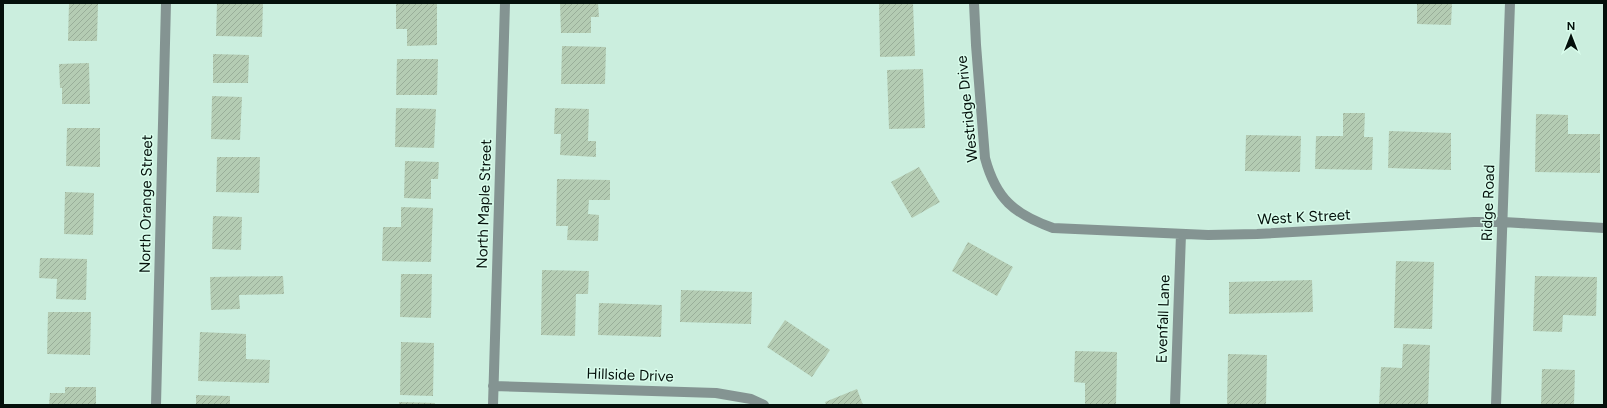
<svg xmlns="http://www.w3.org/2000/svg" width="1607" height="408" viewBox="0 0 1607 408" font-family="Figtree,sans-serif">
<defs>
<pattern id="building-hatch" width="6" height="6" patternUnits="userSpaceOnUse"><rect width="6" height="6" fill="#b4ccb3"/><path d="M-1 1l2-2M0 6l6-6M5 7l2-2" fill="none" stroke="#99ae99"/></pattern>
</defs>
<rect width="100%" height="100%" fill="#cbeede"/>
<!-- building -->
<path fill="url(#building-hatch)" d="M69 3H98L97 41H68Z
M217 3H263L262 37 216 36Z
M396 3H437V45L407 46V29H396Z
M560 3H598L599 17H591V33H561Z
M879 3H913L915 56 880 57Z
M1417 3H1452L1451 25 1417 24Z
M562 46 606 47 605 84H561Z
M213 54 249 55 248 83H213Z
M397 59H438L437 95H396Z
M89 63 90 104H62V88H60L59 64Z
M923 69 925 128 889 129 887 70Z
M212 96 242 97 240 140 211 139Z
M396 108 436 109 434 148 395 147Z
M555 108 589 109 588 141H596V157L560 155 561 134H554Z
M1343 113H1365L1364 137H1373L1372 170 1315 169 1316 136H1343Z
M1536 114 1568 115V134H1600V173L1535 172Z
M67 128H100V167L66 166Z
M1389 131 1451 133V170L1388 168Z
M1246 135 1301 136 1300 172 1245 171Z
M217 157H260L259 193 216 192Z
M405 161 439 162 438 179H431V199L404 198Z
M919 167 940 202 912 218 891 182Z
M557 179 610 180V200H589L588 214 599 215 598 241 567 240 568 226H556Z
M65 192 94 193 93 235 64 234Z
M401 207 433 208 431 262 382 261 383 227H401Z
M213 216 242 217 241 250 212 249Z
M968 242 1013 267 997 296 952 271Z
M40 258 87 259 86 300 56 299 57 279 39 278Z
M1396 261 1434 262 1432 329 1394 328Z
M542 270 589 271 588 294H576L575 336 541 335Z
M401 274H432L431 318 400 317Z
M283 276 284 294 239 295 240 309 211 310 210 277Z
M1535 276 1597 277 1596 316 1563 315 1562 332 1533 331Z
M1312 280 1313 312 1229 314V282Z
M681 290 752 292 751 324 680 322Z
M599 303 662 305 661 337 598 335Z
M48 312H91L90 355 47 354Z
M785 320 830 350 812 377 767 347Z
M200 332 246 334V359L270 360 269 383 198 381Z
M401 342 434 343 433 396 400 395Z
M1403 344 1430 345 1428 405H1379L1381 367 1402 368Z
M1075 351 1117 352 1116 405H1085V383L1074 382Z
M1228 354 1267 355 1266 405H1227Z
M1542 369 1575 370 1574 405H1541Z
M65 387H96V405H49L50 393H65Z
M857 389 863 405H826L825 402Z
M196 395 230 396V405H196Z
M399 402 435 403V405H399Z"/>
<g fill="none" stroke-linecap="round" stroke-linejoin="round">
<!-- street -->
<path stroke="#849492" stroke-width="10" d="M974 3 976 45 985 158C996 199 1014 214 1053 228L1208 235 1257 234 1474 222H1503L1604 228
M493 386 716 393 751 399 764 405
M156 405 166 3
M493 405 505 3
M1175 405 1181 234
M1496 405 1510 3"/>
</g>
<g text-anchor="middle" stroke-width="3" stroke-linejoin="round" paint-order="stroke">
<!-- street labels -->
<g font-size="15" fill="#04100b" stroke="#d8fceb">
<text transform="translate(967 109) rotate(-96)" y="5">Westridge Drive</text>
<text transform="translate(1488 203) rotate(-88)" y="5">Ridge Road</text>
<text transform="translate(146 204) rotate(-89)" y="5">North Orange Street</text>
<text transform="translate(484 204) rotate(-88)" y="5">North Maple Street</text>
<text transform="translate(1304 217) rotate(-3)" y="5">West K Street</text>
<text transform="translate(1163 319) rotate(-88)" y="5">Evenfall Lane</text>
<text transform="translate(630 375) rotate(2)" y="5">Hillside Drive</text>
</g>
</g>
<!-- border -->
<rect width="1607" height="408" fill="none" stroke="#04100b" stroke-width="8"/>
<!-- north arrow -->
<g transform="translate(1571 36)" stroke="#d8fceb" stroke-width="3" paint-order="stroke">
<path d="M0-3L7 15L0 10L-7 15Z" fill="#04100b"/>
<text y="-6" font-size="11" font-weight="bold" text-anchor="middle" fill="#04100b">N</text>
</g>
</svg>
